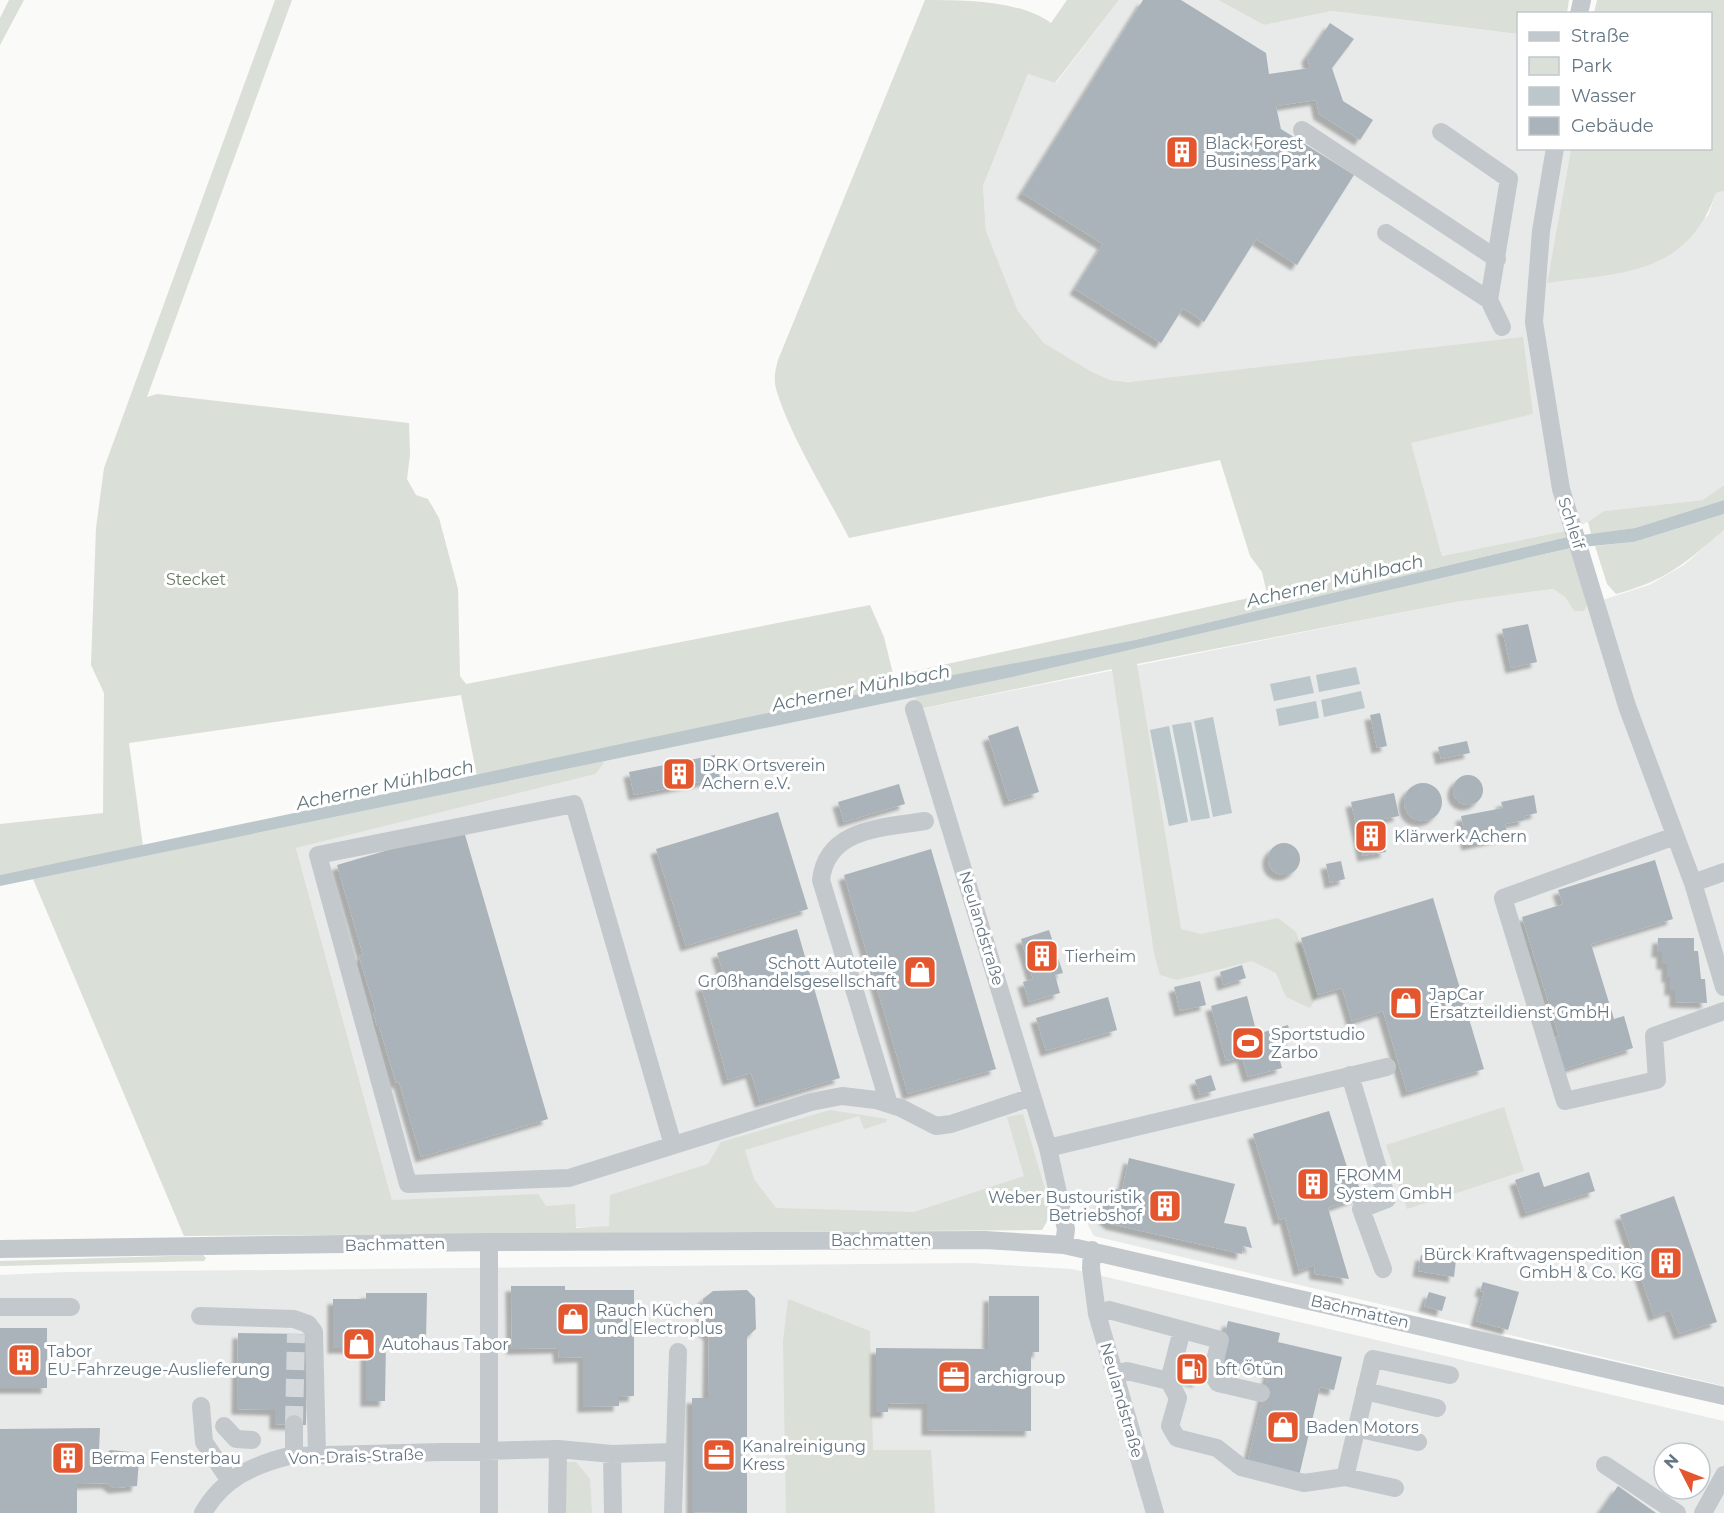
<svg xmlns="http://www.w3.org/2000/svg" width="1724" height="1513" viewBox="0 0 1724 1513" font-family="Montserrat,sans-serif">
<defs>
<filter id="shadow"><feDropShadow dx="-5.5" dy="5.5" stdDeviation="1.5" flood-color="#0004"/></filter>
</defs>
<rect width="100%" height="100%" fill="#fafaf8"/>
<!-- built -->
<path fill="#e8e9e9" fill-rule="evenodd" d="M1119 0H1218L1264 25 1332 11 1518 34V148L1571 149 1547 283 1708 216 1716 193 1724 191V485L1704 500 1605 511 1588 522 1565 531 1442 556 1410 442 1533 414 1110 380 1092 372 1044 343 1018 311 986 231 983 186 1028 74 1056 83Z
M1724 530V1386L1094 1236 1084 1218 1077 1190 911 1231 572 1227 392 1200 296 848 596 774 605 761 915 697 920 709 1454 602 1553 589 1565 597 1574 611H1583L1587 605 1649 585 1684 565Z
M972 1263 1072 1269 1724 1421V1513H0V1275L66 1272ZM1664 1453H1700V1489H1664Z"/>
<!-- green -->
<path fill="#dadfd7" d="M9 0H24L0 45V18Z
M275 0H292L147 397 157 394 409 423 410 455 407 479 416 495 428 499 439 518 458 589 460 676 466 684 870 605 884 637 896 686 477 776 461 695 129 743 143 846 0 875V824L103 813 104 693 91 665 96 528 104 468Z
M925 0C964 0 1019 0 1051 23L1067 0H1119L1055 83 1028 74 983 186 986 231 1018 311 1044 343 1092 372 1110 380 1130 382 1523 337 1533 414 1411 443 1442 556 1565 531 1567 537 1135 640 910 684 906 673 1267 594 1262 572 1250 556 1220 460 849 538C826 493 791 437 777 392 773 380 775 371 778 360Z
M1218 0H1569L1567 13 1518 14V34L1332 11 1264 25Z
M1597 0H1724V191L1716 193C1685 277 1622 272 1547 283L1571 149 1710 148V14L1594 13Z
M1724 485V500L1635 528 1591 534 1588 522 1604 511 1703 500Z
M1724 514V530C1686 563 1665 581 1616 594L1607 584 1595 546 1634 542Z
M1571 548 1587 605 1584 611H1574L1565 597 1553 589 1455 602 1137 664 1181 929 1201 934 1278 918 1296 932 1318 995 1310 1008 1286 997 1276 973 1252 961 1177 980 1160 975 1154 953 1112 669 919 709 915 697Z
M605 761 596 774 296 848 392 1200 538 1194 546 1206 575 1204 576 1228 609 1226 610 1195 708 1164 721 1142 830 1110 887 1119 886 1122 864 1129 859 1116 745 1150 754 1179 776 1208 914 1212 1024 1176 1007 1117 1023 1114 1052 1213 1042 1230 184 1236 33 879Z
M1504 1107 1524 1171 1407 1209 1386 1145Z
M203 1255 206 1258 204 1261 0 1266V1261Z
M788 1299 870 1331 873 1450H931L935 1513H786L783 1341Z
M564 1462H576L590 1479 592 1513H564Z"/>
<!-- water -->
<path fill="#bbc7cb" d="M1724 500V514L1634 542 1571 548 1012 677 0 886V875L896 686 1135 640 1567 537 1635 528Z
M1356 667 1360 684 1319 692 1316 675Z
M1310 676 1314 693 1274 701 1270 684Z
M1361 691 1365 708 1324 717 1321 700Z
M1316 701 1319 718 1279 726 1276 709Z
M1213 717 1232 813 1213 817 1194 721Z
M1191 722 1210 818 1191 821 1172 725Z
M1169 726 1188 822 1169 826 1150 730Z"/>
<!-- building -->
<path fill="#aab3b9" filter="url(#shadow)" d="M1143 0H1181L1266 53 1269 74 1310 68 1307 57 1330 23 1354 39 1332 68 1343 101 1373 120 1360 140 1319 114 1316 100 1276 106 1281 129 1354 175 1297 265 1256 239 1204 322 1183 308 1161 343 1075 289 1103 244 1022 193Z
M1528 624 1537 662 1511 668 1502 629Z
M1380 713 1387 746 1377 748 1370 715Z
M1018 726 1039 792 1009 801 988 736Z
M1467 741 1470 753 1441 759 1438 747Z
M715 755 720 778 634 795 629 772Z
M1453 790a15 15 0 1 1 30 0a15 15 0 1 1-30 0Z
M1404 802a19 19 0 1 1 38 0a19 19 0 1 1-38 0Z
M899 784 905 804 844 822 838 802Z
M1394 793 1399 816 1379 820 1386 852 1363 856 1351 802Z
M1534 795 1537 813 1524 816 1525 820 1505 824 1508 836 1467 845 1461 816 1503 808 1501 802Z
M778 812 808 909 686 946 656 849Z
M463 828 548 1119 421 1157 399 1082 396 1083 379 1026H377L373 1012H376L359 956 363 955 337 865Z
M1268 859a16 16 0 1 1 32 0a16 16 0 1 1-32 0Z
M931 849 996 1069 908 1094 844 875Z
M1655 860 1673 919 1591 944 1614 1019 1624 1016 1633 1048 1561 1070 1551 1039 1559 1036 1522 917 1563 904 1558 890Z
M1341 861 1345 879 1330 883 1326 864Z
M1433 898 1484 1069 1407 1092 1383 1011 1352 1021 1342 988 1318 995 1301 938Z
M797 929 840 1078 760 1102 751 1073 728 1080 701 986 725 979 717 953Z
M1049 930 1063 973 1055 975 1060 993 1029 1002 1023 982 1033 979 1021 939Z
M1658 938H1694V951H1698L1701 979H1705L1707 1003 1675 1002V990H1670V977H1667V964H1662V952H1657Z
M1242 965 1246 978 1223 985 1220 972Z
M1200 981 1206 1005 1180 1011 1174 987Z
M1247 996 1257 1034 1288 1025 1292 1041 1276 1046 1282 1068 1248 1077 1242 1057 1226 1061 1211 1006Z
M1108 997 1117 1030 1046 1051 1036 1018Z
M1211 1075 1216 1090 1200 1095 1195 1080Z
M1329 1111 1349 1173 1354 1171 1362 1196 1328 1208 1349 1279 1315 1274 1314 1265 1299 1271 1285 1218 1279 1220 1253 1134Z
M1129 1158 1235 1184 1224 1223 1246 1227 1252 1248 1243 1246 1242 1254 1111 1224 1106 1220 1101 1212 1102 1199 1114 1189 1122 1190Z
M1539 1172 1544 1187 1589 1172 1595 1191 1526 1213 1515 1180Z
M1674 1196 1717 1322 1679 1334 1670 1310 1654 1316 1620 1215Z
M1421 1255 1456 1260 1454 1277 1418 1271Z
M1483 1282 1519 1292 1508 1330 1476 1321 1484 1292 1480 1291Z
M511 1286H565V1290H634V1396L619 1397V1406L583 1407V1357L559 1358 558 1348 512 1349Z
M747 1290 755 1298 756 1329 747 1337V1513L692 1512V1398H708L709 1335 701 1327 703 1299 713 1291Z
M1429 1292 1446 1297 1442 1311 1424 1306Z
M366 1293H427L426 1341 386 1340 385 1401H366V1348H333V1299H366Z
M989 1296H1039V1352H1031V1431L927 1430V1404L888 1403V1412H876V1348L988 1349Z
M1228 1321 1280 1333 1278 1342 1342 1357 1334 1390 1320 1387 1299 1476 1247 1464 1269 1371 1219 1360Z
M0 1328H47V1388H0Z
M238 1333 308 1334 306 1425 275 1424V1410L237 1409Z
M1185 1355 1203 1359 1198 1382 1180 1378Z
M100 1428 99 1450 105 1455 110 1450 131 1452 139 1460 137 1486 114 1488 107 1483 77 1484V1513H0V1429Z
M1618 1486 1656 1513H1599Z"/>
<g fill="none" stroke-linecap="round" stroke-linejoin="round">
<!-- minor-tunnel -->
<path stroke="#d5d9db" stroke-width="18" stroke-dasharray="18 9" stroke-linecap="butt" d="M294 1424 296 1334"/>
<!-- minor -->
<path stroke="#c3c8cc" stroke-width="18" d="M1579 14 1582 0
M1302 130 1497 259
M1555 148 1541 231 1534 322 1561 489 1627 706 1693 883 1724 987
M1386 233 1489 300 1509 179 1441 132
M1489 300 1502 327
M914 709 1048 1148 1066 1229 1064 1245
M1675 836 1503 898 1565 1101 1657 1080 1654 1036 1724 1011
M1693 883 1724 872
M1350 1075 1387 1199 1361 1209 1383 1269
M889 1104 821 880C827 828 882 828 925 821
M673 1145 574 804 318 855 408 1184 569 1178 811 1102 842 1096 876 1100 901 1108 936 1126 951 1124 1032 1097
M1048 1148 1387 1067
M0 1249 489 1242 985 1240 1064 1245 1724 1396
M1092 1250 1091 1268 1097 1314 1155 1513
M0 1307H71
M1097 1314 1109 1310 1220 1340 1212 1373 1218 1383 1261 1393
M200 1316 294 1319 308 1324 314 1332 317 1455
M1115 1374 1127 1371 1169 1381 1178 1398 1170 1426 1177 1438 1217 1448 1241 1467 1304 1483 1345 1477 1373 1359 1450 1375
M1169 1381 1182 1330
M1365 1391 1437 1408
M201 1406 204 1442 230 1481
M224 1426 236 1439 252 1440
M1356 1428 1418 1442
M612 1454 613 1513
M294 1456V1424
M1605 1465 1677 1513
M1345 1477 1395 1488
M203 1513C222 1479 253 1465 289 1456L558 1449 612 1454 673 1452
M489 1513V1242
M557 1513 558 1449
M673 1513 678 1352
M1703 1513 1724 1475"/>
</g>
<!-- icons -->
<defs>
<g id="building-square" transform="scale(1.725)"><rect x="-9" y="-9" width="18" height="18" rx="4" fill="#e4572e" stroke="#fff"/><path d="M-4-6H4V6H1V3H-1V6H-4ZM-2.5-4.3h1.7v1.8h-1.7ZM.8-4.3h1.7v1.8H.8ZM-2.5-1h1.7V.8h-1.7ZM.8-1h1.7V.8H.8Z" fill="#fff"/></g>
<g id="shop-square" transform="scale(1.725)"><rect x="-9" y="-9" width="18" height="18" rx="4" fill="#e4572e" stroke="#fff"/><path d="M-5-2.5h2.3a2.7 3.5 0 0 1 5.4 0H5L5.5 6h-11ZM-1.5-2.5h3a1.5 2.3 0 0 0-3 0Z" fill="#fff"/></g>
<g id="stadium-square" transform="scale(1.725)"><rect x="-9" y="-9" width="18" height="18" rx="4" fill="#e4572e" stroke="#fff"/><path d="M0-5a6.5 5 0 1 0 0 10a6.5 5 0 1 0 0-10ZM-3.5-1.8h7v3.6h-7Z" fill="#fff"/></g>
<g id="fuel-square" transform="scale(1.725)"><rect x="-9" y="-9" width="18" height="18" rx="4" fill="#e4572e" stroke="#fff"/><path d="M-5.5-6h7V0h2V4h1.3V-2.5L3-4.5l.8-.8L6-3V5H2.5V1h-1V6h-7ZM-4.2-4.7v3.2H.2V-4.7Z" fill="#fff"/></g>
<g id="office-square" transform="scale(1.725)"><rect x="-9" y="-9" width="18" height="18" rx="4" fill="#e4572e" stroke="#fff"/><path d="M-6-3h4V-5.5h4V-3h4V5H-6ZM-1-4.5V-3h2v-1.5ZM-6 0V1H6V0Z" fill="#fff"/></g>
</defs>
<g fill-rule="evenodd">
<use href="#building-square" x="1182" y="152"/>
<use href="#building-square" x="679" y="774"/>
<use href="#building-square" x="1371" y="836"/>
<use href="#building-square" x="1042" y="956"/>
<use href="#shop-square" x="920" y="972"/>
<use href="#shop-square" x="1406" y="1003"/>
<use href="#stadium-square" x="1248" y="1043"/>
<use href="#building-square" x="1313" y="1184"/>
<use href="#building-square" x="1165" y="1206"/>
<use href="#building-square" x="1666" y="1263"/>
<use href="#shop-square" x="573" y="1319"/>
<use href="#shop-square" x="359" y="1344"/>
<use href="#building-square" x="24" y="1360"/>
<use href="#fuel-square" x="1192" y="1369"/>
<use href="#office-square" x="954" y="1377"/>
<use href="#shop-square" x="1283" y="1427"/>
<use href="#office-square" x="719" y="1455"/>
<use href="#building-square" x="68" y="1458"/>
</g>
<g text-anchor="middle" stroke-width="6" stroke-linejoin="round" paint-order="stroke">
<!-- poi labels -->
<g font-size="16" fill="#657683" stroke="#fff" text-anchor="start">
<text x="1205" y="149">Black Forest<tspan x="1205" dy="18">Business Park</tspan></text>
<text x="702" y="771">DRK Ortsverein<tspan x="702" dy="18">Achern e.V.</tspan></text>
<text x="1394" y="842">Klärwerk Achern</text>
<text x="1065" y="962">Tierheim</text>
<text x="897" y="969" text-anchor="end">Schott Autoteile<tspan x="897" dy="18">Gr0ßhandelsgesellschaft</tspan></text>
<text x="1429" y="1000">JapCar<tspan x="1429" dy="18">Ersatzteildienst GmbH</tspan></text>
<text x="1271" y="1040">Sportstudio<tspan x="1271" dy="18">Zarbo</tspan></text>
<text x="1336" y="1181">FROMM<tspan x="1336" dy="18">System GmbH</tspan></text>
<text x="1142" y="1203" text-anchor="end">Weber Bustouristik<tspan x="1142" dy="18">Betriebshof</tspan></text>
<text x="1643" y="1260" text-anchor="end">Bürck Kraftwagenspedition<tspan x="1643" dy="18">GmbH &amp; Co. KG</tspan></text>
<text x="596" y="1316">Rauch Küchen<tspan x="596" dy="18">und Electroplus</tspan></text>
<text x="382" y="1350">Autohaus Tabor</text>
<text x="47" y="1357">Tabor<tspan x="47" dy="18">EU-Fahrzeuge-Auslieferung</tspan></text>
<text x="1215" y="1375">bft Ötün</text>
<text x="977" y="1383">archigroup</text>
<text x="1306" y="1433">Baden Motors</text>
<text x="742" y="1452">Kanalreinigung<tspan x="742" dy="18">Kress</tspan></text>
<text x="91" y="1464">Berma Fensterbau</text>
</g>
<!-- street labels -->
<g font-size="16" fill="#657683" stroke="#fff">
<text transform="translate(1572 523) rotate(72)" y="6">Schleif</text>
<text transform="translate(982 928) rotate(73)" y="6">Neulandstraße</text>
<text x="881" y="1246">Bachmatten</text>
<text transform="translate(395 1244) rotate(-1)" y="6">Bachmatten</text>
<text transform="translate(1360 1311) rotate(13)" y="6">Bachmatten</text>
<text transform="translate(1122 1400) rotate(74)" y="6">Neulandstraße</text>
<text transform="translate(356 1456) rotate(-2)" y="6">Von-Drais-Straße</text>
</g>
<!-- park labels -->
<g font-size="16" fill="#687a64" stroke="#fff">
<text x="196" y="585">Stecket</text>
</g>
<!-- water labels -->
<g font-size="18" font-style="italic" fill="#60757c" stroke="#fff">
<text transform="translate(1335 581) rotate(-13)" y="6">Acherner Mühlbach</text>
<text transform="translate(861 688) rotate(-11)" y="6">Acherner Mühlbach</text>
<text transform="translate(385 785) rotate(-12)" y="6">Acherner Mühlbach</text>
</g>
</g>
<!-- legend -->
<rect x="1517" y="12" width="195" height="138" fill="#ffffff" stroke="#c1c8cd" stroke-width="1.5"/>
<rect x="1529" y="32" width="30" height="9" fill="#c3c8cc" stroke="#c1c8cd" stroke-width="1.5"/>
<text x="1571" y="42" font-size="18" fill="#657683">Straße</text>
<rect x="1529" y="57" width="30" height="18" fill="#dadfd7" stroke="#c1c8cd" stroke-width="1.5"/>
<text x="1571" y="72" font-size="18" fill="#657683">Park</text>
<rect x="1529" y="87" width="30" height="18" fill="#bbc7cb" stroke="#c1c8cd" stroke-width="1.5"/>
<text x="1571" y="102" font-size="18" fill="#657683">Wasser</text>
<rect x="1529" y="117" width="30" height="18" fill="#aab3b9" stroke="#c1c8cd" stroke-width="1.5"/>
<text x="1571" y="132" font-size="18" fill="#657683">Gebäude</text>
<!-- north arrow -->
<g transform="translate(1682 1471) rotate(312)"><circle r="28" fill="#ffffff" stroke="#c1c8cd" stroke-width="1.5"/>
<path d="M0-4.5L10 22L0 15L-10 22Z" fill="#e4572e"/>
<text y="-9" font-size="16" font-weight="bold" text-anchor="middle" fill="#657683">N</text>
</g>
</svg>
